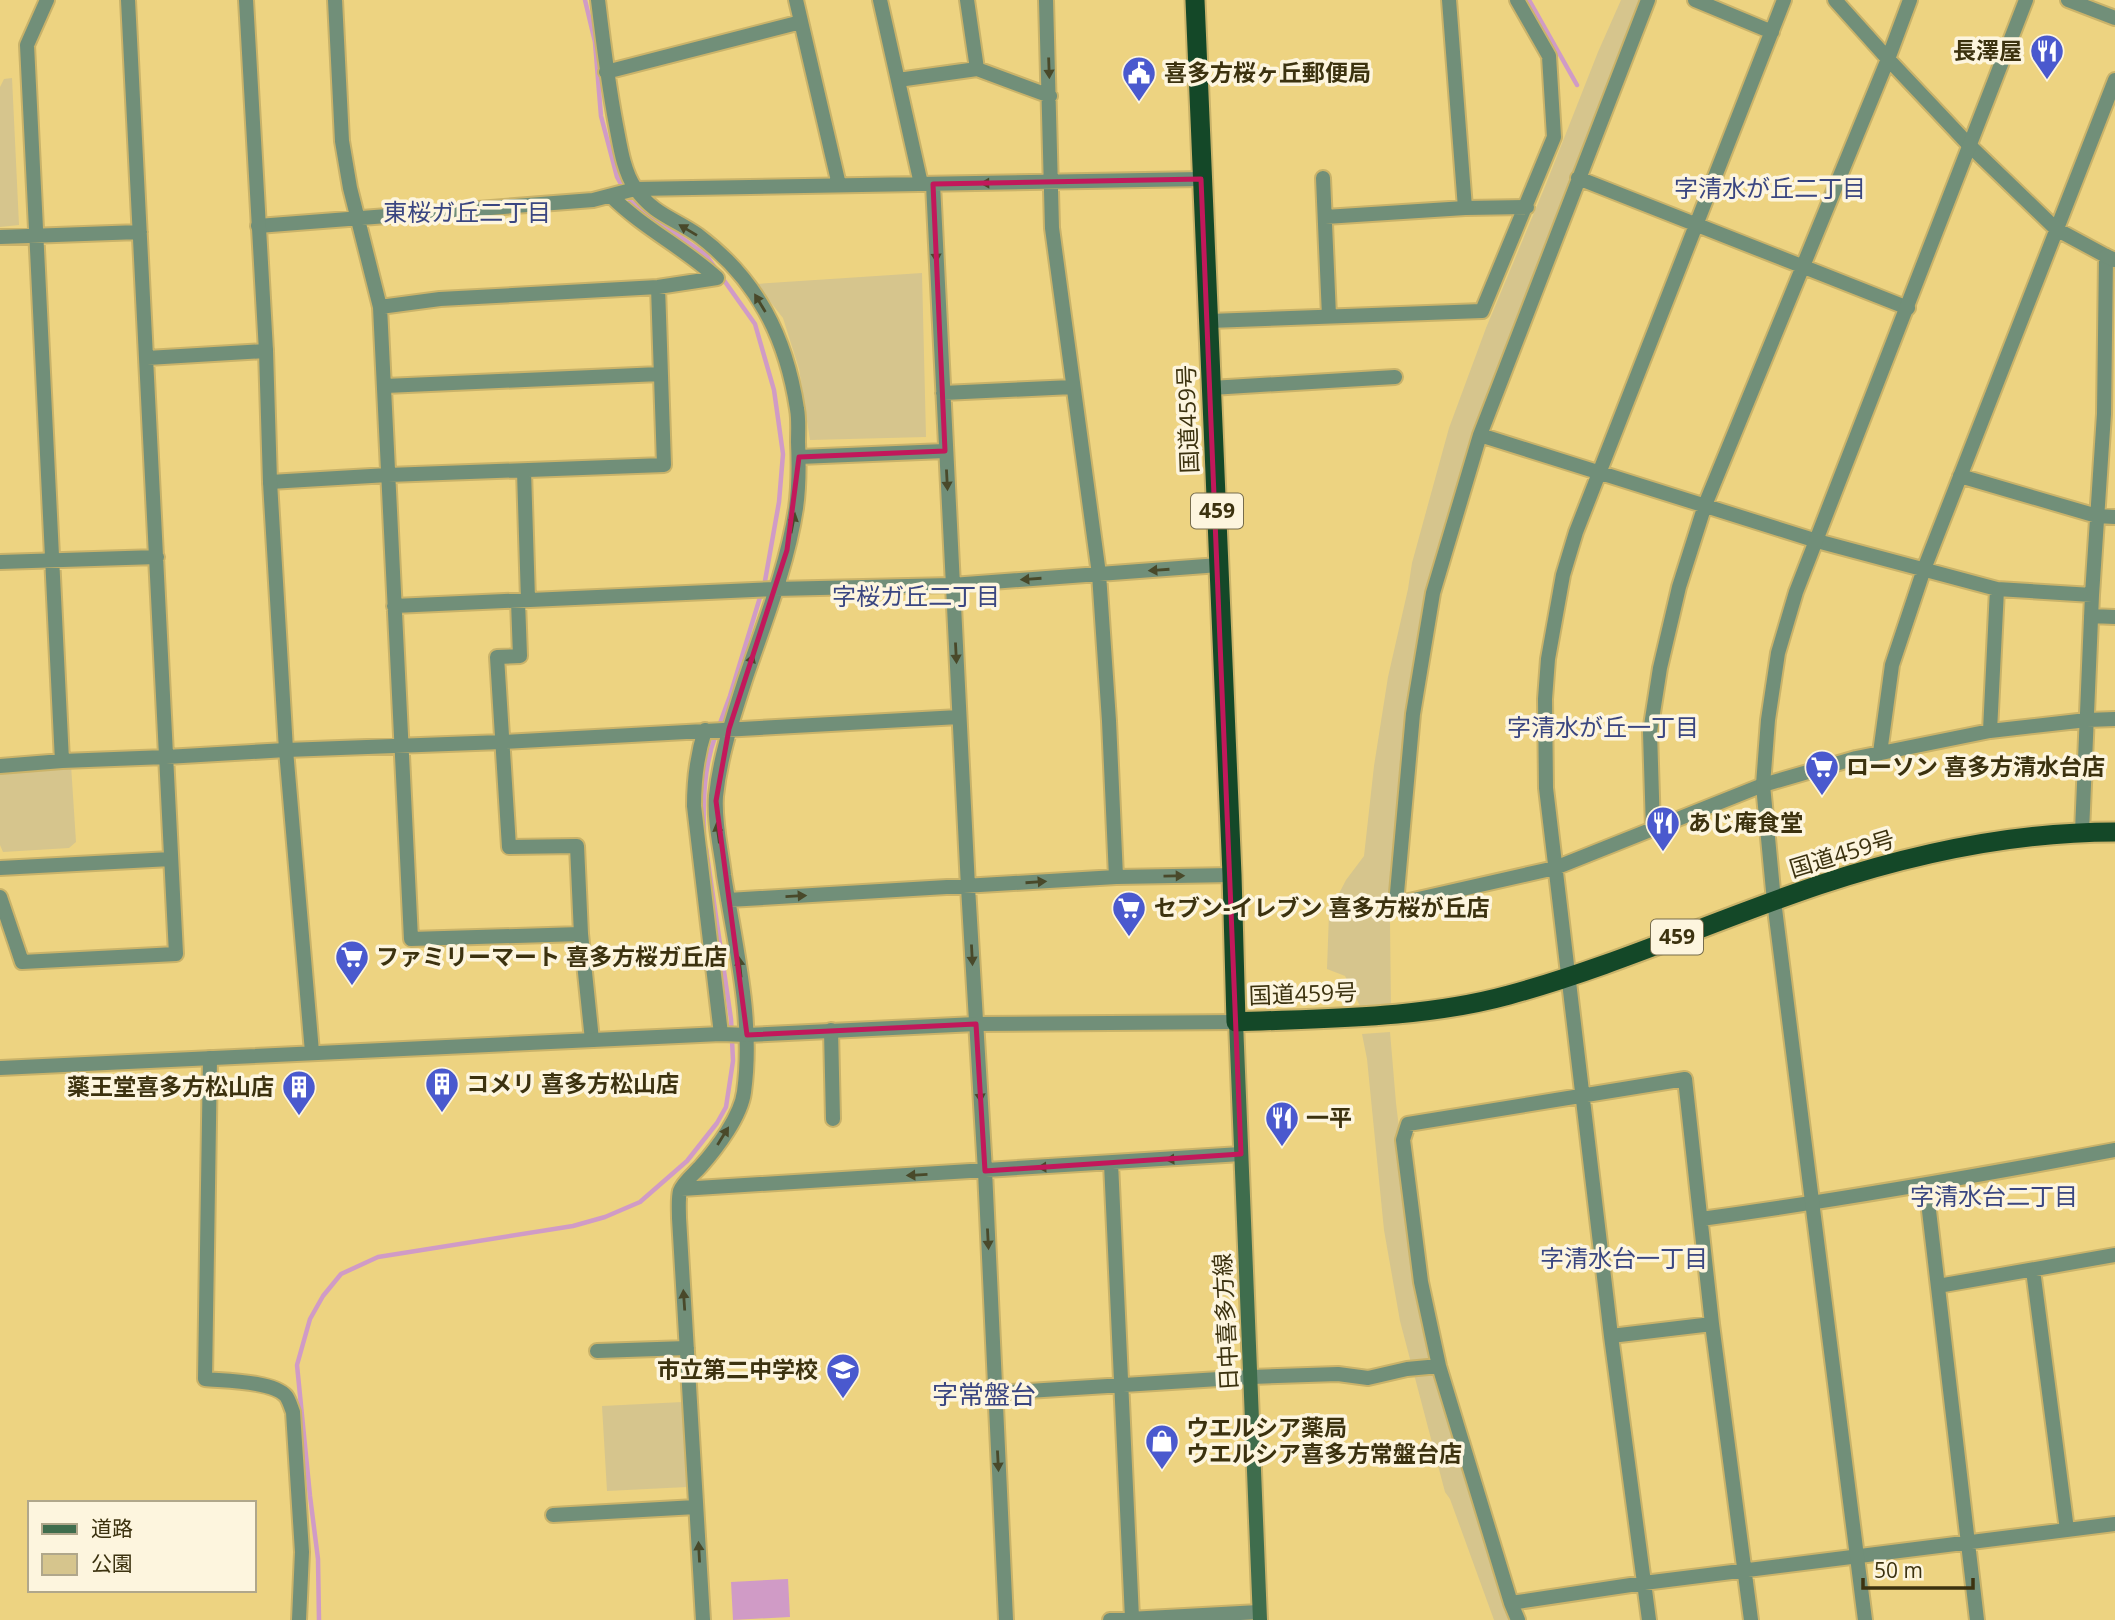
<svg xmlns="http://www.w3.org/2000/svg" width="2115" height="1620" viewBox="0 0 2115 1620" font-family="'Open Sans','Noto Sans JP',sans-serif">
<rect width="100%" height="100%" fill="#edd381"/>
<!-- green -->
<path fill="#d6c58d" d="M1621 0H1642L1640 7H1637L1600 106 1597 120 1475 442 1407 733 1393 853 1390 921 1391 1009 1362 1010 1345 976 1327 969 1329 913 1346 880 1364 856 1374 766 1388 677 1408 589 1412 563 1449 428 1486 328 1546 184 1598 52Z
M12 78 19 225 0 227V87L4 79Z
M922 273 926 437 810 440 799 369 783 318 756 284Z
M71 765 76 842 69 848 3 852 0 845V770Z
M1390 1032 1396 1103 1414 1254 1512 1620H1494L1450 1499 1445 1492 1400 1321 1384 1230 1367 1059 1362 1034Z
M683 1402 687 1487 607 1491 602 1406Z"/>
<!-- water -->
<path fill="#d09bc6" d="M788 1579 790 1617 733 1620 731 1582Z"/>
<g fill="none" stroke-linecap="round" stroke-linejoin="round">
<!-- stream -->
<path stroke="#d09bc6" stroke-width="4.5" d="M585 0 595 42 601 116 617 177 631 202 706 255 755 324 774 390 783 454 779 502 765 581 730 696 719 726
M1529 0 1577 85
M704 832C703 799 704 766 716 734
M319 1620 318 1559 310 1496 297 1365 310 1319 323 1296 341 1274 378 1257 573 1226 605 1217 640 1202 687 1161 717 1123 726 1107 733 1061 731 1019 706 848"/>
<!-- minor casing -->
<g stroke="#cab36a" stroke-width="18">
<path id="minor" d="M47 0 27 45 62 761
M335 0 342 141 350 188 380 307 411 939 581 934
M598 0C603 42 608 83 616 125 620 145 623 170 635 188 654 215 674 218 698 235 757 279 786 337 797 409 799 420 798 431 798 442 799 464 799 487 796 508 787 567 764 624 745 680 733 718 720 756 716 796 714 822 721 849 724 875 735 946 754 1019 744 1092 741 1116 717 1148 701 1166 695 1173 683 1182 680 1191 678 1199 679 1210 679 1218L703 1620
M796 0 839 185
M880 0 921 184
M967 0 977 69
M1046 0 1052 228 1099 574 1109 721 1116 877
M1449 0 1465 208
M1648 0 1480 435 1433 593 1413 714 1396 904 1555 868 1763 785 1856 758 1990 731 2087 720 2115 719
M1695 0 1772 32
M1835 0 1888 59 1969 145 2056 229 2106 256 2104 414 2092 595 2082 832
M2068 0 2115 18
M606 72 801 22
M898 80 977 69 1050 96
M1323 178 1329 316
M1578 178 1908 308
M933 184 968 887 985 1171 1006 1620
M611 196C643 228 684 248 717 278
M1325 217 1465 208 1527 207
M258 226 593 200 635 189 1201 179
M0 237 140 232
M380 307 440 299 658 287 717 278
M1209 321 1482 311 1554 137 1549 56 1517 0
M147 358 266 351
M385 386 660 374
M1211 388 1395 377
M943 393 1073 387
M1480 435 1817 541 1997 589 1990 731
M799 457 945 451
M524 471 528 600
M1960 476 2097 516 2115 517
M270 482 388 475 664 465 658 287
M0 562 157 557
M1997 589 2092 595
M518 601 520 656 497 657 509 847 577 846 581 934 592 1040
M394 606 775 589 952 585 1219 565
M2091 616 2115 617
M705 730C697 755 694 779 694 806L721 1034
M1880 753 1892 665 1924 569 2115 80
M0 766 62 761 166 757 286 750 502 742 959 717
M1653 829 1650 732 1660 668 1679 587 1705 505 1888 59 1910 0
M0 868 171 859
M0 897 22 962 176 954 128 0
M728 900 1116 877 1232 875
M831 1030 833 1119
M210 1058 205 1379C224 1381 273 1381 286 1396 289 1400 291 1407 293 1412L302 1552 299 1620
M1111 1163 1132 1618
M1926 1185 1977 1620
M681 1189 1241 1154
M1701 1219C1840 1200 1977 1176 2115 1150
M2033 1270 2067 1530
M1938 1286 2115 1255
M1611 1336 1712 1324
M597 1351 687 1348
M995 1393 1251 1377 1338 1374 1368 1378 1407 1369 1439 1366
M553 1515 696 1507
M1511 1603 1644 1583 2115 1524
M1110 1620 1259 1612
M1518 1620 1511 1603 1439 1366 1421 1282 1403 1140 1408 1124 1685 1079 1712 1324 1751 1620
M1649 1620 1611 1336 1546 788 1545 699 1548 659 1563 575 1576 532 1784 0"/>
</g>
<!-- tertiary casing -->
<g stroke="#cab36a" stroke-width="18">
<path id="tertiary" d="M246 0 266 351 270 482 286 750 312 1052
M2106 256 2115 260
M0 1068 721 1034 747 1035 976 1024 1236 1022
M1865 1620 1774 901 1763 785 1768 720 1778 653 1796 592 2026 0"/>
</g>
<!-- secondary casing -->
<g stroke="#cab36a" stroke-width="18">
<path id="secondary" d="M1236 1022 1260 1620"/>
</g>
<!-- trunk casing -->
<g stroke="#cab36a" stroke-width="23">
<path id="trunk" d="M1195 0 1232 875 1236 1022C1327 1018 1421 1019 1509 995 1615 966 1715 920 1819 885 1915 853 2014 832 2115 832"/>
</g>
<!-- minor -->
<use href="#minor" stroke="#718f79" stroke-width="14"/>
<!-- tertiary -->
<use href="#tertiary" stroke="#718f79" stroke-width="14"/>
<!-- secondary -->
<use href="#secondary" stroke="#3f6d4d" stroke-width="14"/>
<!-- trunk -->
<use href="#trunk" stroke="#144828" stroke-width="19"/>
</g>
<!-- one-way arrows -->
<defs><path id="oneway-solid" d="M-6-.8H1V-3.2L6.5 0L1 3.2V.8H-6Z" transform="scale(1.75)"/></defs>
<g fill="#49492a">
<use href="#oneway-solid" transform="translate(1049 68) rotate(88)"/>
<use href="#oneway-solid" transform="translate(991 183) rotate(179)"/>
<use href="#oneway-solid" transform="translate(688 230) rotate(-149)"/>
<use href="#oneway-solid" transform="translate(936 252) rotate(87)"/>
<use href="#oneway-solid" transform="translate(760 303) rotate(-121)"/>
<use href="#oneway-solid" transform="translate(947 480) rotate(87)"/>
<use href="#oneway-solid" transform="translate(793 523) rotate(-79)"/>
<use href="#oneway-solid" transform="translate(1159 570) rotate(176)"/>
<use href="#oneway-solid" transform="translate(1031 579) rotate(176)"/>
<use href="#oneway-solid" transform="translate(956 653) rotate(87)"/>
<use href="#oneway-solid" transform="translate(750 664) rotate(-72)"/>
<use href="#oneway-solid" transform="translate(718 833) rotate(-98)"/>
<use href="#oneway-solid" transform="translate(1174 876) rotate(-1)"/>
<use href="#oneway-solid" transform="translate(1036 882) rotate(-4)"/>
<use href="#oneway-solid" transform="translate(796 896) rotate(-3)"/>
<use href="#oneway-solid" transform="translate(972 955) rotate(87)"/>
<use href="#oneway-solid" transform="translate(740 967) rotate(-96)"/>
<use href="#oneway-solid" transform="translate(980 1092) rotate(86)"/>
<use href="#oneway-solid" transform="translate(723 1136) rotate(-58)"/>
<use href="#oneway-solid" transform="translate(1176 1159) rotate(176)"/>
<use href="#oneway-solid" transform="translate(1048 1167) rotate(177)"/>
<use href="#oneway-solid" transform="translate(917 1175) rotate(177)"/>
<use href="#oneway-solid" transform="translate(988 1239) rotate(87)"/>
<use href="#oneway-solid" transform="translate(684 1300) rotate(-94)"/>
<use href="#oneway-solid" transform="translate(998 1461) rotate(87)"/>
<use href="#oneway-solid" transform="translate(699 1552) rotate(-93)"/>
</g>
<!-- marked area -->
<path fill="none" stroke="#c2185b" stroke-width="5" stroke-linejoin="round" d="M1201 179 1241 1154 985 1171 976 1024 747 1035 716 801 729 729 787 550 799 457 945 451 933 184Z"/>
<!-- icons -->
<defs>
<g id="restaurant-pin" transform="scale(1.75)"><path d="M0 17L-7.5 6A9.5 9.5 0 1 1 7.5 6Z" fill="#4a59ce" stroke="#fdf5de"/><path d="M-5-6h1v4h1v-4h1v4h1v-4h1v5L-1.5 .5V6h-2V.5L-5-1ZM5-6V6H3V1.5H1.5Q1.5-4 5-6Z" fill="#fff"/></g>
<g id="civic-pin" transform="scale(1.75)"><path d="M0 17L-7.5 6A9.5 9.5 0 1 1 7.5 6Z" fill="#4a59ce" stroke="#fdf5de"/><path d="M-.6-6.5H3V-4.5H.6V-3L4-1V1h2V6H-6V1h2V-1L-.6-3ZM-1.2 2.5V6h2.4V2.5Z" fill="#fff"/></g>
<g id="supermarket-pin" transform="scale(1.75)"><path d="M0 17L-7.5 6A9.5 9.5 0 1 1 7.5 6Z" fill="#4a59ce" stroke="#fdf5de"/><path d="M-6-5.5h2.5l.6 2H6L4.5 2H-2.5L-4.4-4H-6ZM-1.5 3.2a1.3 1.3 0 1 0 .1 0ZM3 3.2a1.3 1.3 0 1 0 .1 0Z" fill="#fff"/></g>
<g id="building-pin" transform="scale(1.75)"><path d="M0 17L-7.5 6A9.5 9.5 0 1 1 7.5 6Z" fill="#4a59ce" stroke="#fdf5de"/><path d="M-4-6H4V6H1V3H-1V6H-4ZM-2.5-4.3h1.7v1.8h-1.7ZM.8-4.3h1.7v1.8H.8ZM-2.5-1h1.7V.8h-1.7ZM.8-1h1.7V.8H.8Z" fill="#fff"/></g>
<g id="school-pin" transform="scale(1.75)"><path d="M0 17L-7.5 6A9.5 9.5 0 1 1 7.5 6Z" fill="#4a59ce" stroke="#fdf5de"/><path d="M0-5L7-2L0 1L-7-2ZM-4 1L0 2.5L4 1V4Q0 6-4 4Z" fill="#fff"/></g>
<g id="shop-pin" transform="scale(1.75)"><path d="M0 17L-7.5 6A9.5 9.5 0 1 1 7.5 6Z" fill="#4a59ce" stroke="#fdf5de"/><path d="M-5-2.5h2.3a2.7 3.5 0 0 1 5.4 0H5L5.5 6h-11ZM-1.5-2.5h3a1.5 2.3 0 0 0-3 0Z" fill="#fff"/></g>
</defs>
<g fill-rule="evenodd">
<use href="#restaurant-pin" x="2047" y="51"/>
<use href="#civic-pin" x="1139" y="73"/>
<use href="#supermarket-pin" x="1822" y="767"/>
<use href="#restaurant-pin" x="1663" y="823"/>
<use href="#supermarket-pin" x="1129" y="908"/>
<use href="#supermarket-pin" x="352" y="957"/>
<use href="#building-pin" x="442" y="1084"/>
<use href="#building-pin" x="299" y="1087"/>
<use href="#restaurant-pin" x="1282" y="1118"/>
<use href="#school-pin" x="843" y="1370"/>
<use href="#shop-pin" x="1162" y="1441"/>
</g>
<g text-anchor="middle" stroke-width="7" stroke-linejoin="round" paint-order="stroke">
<!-- shield labels -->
<g fill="#fdf5de" stroke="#766c4d" stroke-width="2">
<rect x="1191" y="493.5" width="52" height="35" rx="5"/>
<rect x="1651" y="919.5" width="52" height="35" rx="5"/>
</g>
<g font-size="21" font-weight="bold" fill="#3c320f">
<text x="1217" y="518">459</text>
<text x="1677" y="944">459</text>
</g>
<!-- poi labels -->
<g font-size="23" font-weight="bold" fill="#3c320f" stroke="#fdf5de" text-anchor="start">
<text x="2022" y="59" text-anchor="end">長澤屋</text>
<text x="1164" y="81">喜多方桜ヶ丘郵便局</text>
<text x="1846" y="775">ローソン 喜多方清水台店</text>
<text x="1688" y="831">あじ庵食堂</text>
<text x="1154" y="916">セブン-イレブン 喜多方桜が丘店</text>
<text x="376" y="965">ファミリーマート 喜多方桜ガ丘店</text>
<text x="466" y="1092">コメリ 喜多方松山店</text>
<text x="274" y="1095" text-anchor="end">薬王堂喜多方松山店</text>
<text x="1306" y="1126">一平</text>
<text x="818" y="1378" text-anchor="end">市立第二中学校</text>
<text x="1186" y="1436">ウエルシア薬局<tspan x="1186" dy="26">ウエルシア喜多方常盤台店</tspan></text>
</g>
<!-- street labels -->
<g font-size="23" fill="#3c320f" stroke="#fdf5de">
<text transform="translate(1188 419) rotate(-92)" y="8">国道459号</text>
<text transform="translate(1842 854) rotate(-17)" y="8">国道459号</text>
<text transform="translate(1303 994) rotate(-2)" y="8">国道459号</text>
<text transform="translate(1226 1322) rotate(-93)" y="8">日中喜多方線</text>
</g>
<!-- neighbourhood labels -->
<g font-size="24" fill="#3a4681" stroke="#fdf5de">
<text x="1770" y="197">字清水が丘二丁目</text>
<text x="467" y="221">東桜ガ丘二丁目</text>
<text x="916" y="605">字桜ガ丘二丁目</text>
<text x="1603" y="736">字清水が丘一丁目</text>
<text x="1994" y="1205">字清水台二丁目</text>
<text x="1624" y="1267">字清水台一丁目</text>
</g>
<!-- quarter labels -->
<g font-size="26" fill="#3a4681" stroke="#fdf5de">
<text x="984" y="1404">字常盤台</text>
</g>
</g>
<!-- legend -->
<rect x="28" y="1501" width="228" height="91" fill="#fdf5de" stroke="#b0a78b" stroke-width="2"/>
<rect x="42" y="1524" width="35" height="10" fill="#3f6d4d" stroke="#b0a78b" stroke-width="2"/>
<text x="91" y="1536" font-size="21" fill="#3c320f">道路</text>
<rect x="42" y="1554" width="35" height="21" fill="#d6c58d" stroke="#b0a78b" stroke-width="2"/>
<text x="91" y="1571" font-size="21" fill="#3c320f">公園</text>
<!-- scale -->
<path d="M1863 1578v10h110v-10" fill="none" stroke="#3c320f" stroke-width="3.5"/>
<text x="1874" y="1578" font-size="21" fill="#3c320f" stroke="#fdf5de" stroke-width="5" paint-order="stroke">50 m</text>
</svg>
